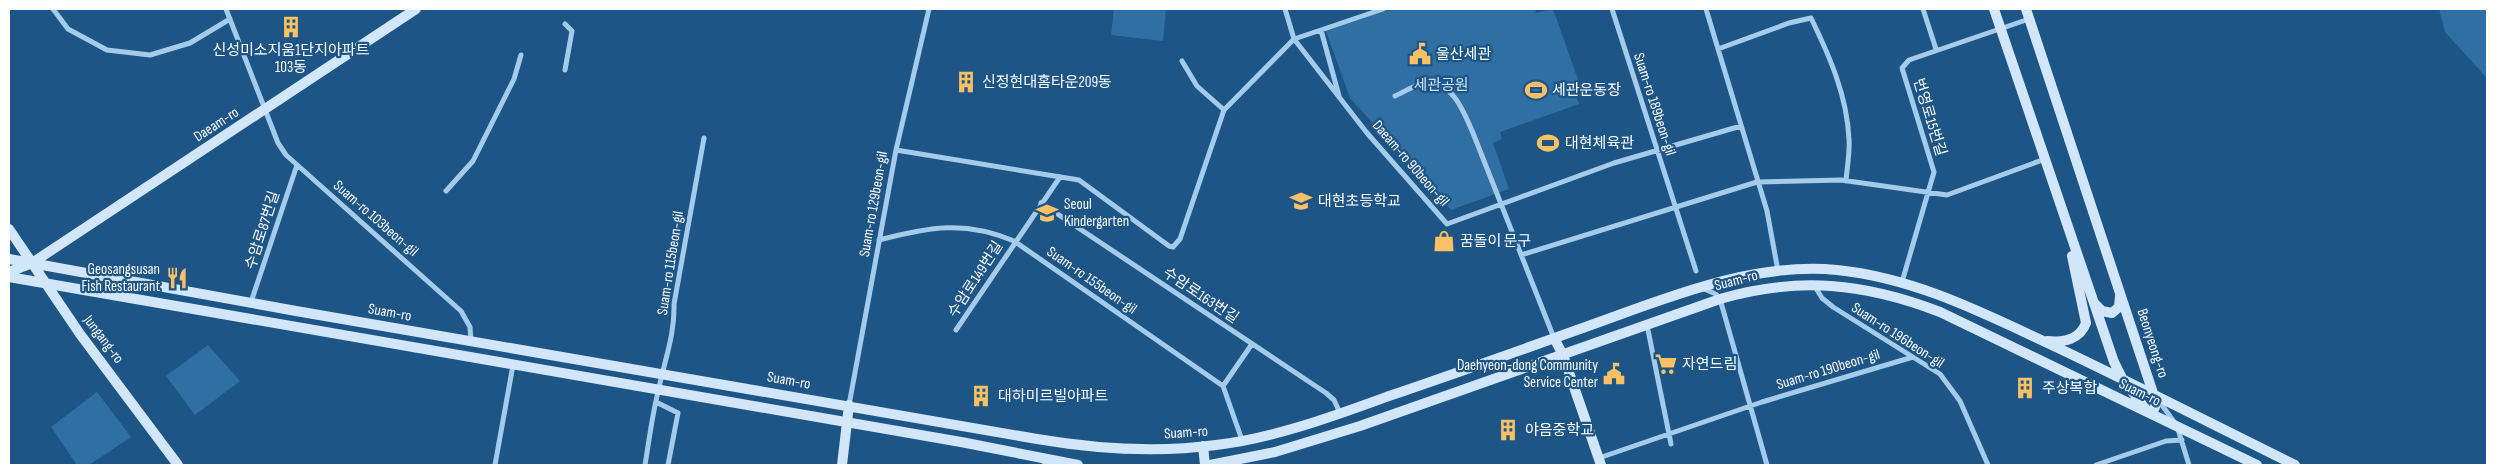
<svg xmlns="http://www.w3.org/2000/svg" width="2496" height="474" viewBox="0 0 2496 474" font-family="'Sofia Sans Condensed','Noto Sans KR',sans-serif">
<rect width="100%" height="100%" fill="#1d5586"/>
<!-- green -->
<path fill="#306fa4" d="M1114 9H1166L1163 41 1111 35Z
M1390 9H1535L1536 13 1553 9 1582 91 1575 94 1579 104 1500 132 1502 139 1493 143 1509 189 1451 210 1350 98 1326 31Z
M2439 9H2487V78L2445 32Z
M208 345 240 381 195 415 166 376Z
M97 392 131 437 89 465H77L51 427Z"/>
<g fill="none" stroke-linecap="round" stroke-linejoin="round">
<!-- street -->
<path stroke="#a5cbeb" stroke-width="5" d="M53 9 68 29 107 50 150 55 190 43 230 19
M226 9 278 143 286 155 461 311 470 327 471 341
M1285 9 1294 39 1367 133 1447 224 1614 163 1741 126
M1612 9 1696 271
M1706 9 1767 211 1778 271
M1923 9 1936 49
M565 24 572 31 565 70
M1321 30 1383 9
M1718 49 1789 23 1811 18C1830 57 1847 96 1849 139 1850 153 1847 167 1846 181
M1182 61 1197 86 1224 110
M1395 96C1404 92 1419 82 1428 83 1454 83 1464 113 1473 133L1554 338
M896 150 1079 180 1169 246 1173 247 1180 239 1224 110 1294 39 1321 30 1339 96
M446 191 473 161 514 79 521 55
M1041 203 1326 393 1334 400 1340 413
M879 240C929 227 965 220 1014 241L1223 386 1242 440
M1521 255 1757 182 1841 180 1947 195 2045 159
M1902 282 1934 172 1902 68 1909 60 2029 19
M1814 285 1822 298 1833 307 1940 374 1960 401 1988 465
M1704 289 1716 294 1720 299 1767 465
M251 302 297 165
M1647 325 1671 444
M956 330 1060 177
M1223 386 1252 344
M2159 401 2177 426 2189 465
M656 402 678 413 668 465
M849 405 896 150 929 9
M1599 458 1762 402 1913 357
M495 465 513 365
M645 465C649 441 652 416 658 392 664 362 675 335 674 304L704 138
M1044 465 1056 464
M2096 465 2166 441 2182 440"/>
<!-- secondary -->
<path stroke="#d1e6f8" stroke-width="10" d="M1994 9 2114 362 2123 380 2145 408
M2026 9 2154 396 2155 407 2151 414
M9 229 80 334 178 465
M9 259 296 311 1037 439C1096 449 1157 453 1216 445 1275 438 1334 416 1389 396 1457 373 1524 349 1591 325 1669 297 1752 262 1837 270 1916 278 1985 314 2056 347 2136 385 2216 426 2295 465
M9 272 32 263 416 9
M9 277 961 442 1078 465
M2095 304 2102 311 2112 313 2119 307 2120 296
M1554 338 1563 355 1601 465
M2047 341C2064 343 2080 339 2086 323L2072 256
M1203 446 1205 465
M842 465 849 405
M1210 465 1275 452 1360 426 1720 299C1798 276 1865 283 1940 312L2257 465"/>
</g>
<!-- icons -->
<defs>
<g id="building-bare" transform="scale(1.725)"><path d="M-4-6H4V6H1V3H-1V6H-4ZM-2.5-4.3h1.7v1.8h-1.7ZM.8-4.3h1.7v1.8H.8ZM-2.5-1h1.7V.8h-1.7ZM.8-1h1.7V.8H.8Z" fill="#fac064" stroke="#1d5586" stroke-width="2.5" paint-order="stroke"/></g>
<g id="civic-bare" transform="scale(1.725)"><path d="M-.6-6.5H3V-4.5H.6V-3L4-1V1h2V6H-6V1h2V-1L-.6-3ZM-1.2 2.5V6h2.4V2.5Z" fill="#fac064" stroke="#1d5586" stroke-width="2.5" paint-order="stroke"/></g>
<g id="stadium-bare" transform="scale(1.725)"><path d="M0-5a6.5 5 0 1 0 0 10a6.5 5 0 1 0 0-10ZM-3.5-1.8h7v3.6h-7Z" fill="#fac064" stroke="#1d5586" stroke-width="2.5" paint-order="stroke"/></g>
<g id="school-bare" transform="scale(1.725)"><path d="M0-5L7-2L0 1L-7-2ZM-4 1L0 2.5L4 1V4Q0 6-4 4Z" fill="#fac064" stroke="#1d5586" stroke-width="2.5" paint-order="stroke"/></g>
<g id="shop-bare" transform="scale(1.725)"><path d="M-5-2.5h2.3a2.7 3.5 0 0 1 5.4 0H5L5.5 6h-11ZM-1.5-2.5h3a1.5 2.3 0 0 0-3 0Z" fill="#fac064" stroke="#1d5586" stroke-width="2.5" paint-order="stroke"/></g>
<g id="restaurant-bare" transform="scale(1.725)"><path d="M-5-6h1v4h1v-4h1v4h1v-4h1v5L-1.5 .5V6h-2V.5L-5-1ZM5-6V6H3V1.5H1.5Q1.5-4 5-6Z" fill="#fac064" stroke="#1d5586" stroke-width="2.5" paint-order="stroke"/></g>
<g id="supermarket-bare" transform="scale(1.725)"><path d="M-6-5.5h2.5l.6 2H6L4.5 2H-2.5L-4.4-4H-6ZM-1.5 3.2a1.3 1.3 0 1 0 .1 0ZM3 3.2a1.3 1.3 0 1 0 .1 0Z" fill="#fac064" stroke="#1d5586" stroke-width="2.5" paint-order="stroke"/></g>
</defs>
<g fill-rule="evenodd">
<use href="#building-bare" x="291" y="27"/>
<use href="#civic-bare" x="1420" y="54"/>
<use href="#building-bare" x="966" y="82"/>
<use href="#stadium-bare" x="1536" y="90"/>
<use href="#stadium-bare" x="1548" y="143"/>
<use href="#school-bare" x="1301" y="201"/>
<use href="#school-bare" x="1047" y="213"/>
<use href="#shop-bare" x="1444" y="241"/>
<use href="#restaurant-bare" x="177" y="278"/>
<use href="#supermarket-bare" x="1666" y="364"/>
<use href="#civic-bare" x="1614" y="374"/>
<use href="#building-bare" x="2025" y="388"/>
<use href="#building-bare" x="981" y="396"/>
<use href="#building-bare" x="1508" y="430"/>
</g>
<g text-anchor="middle" stroke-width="4.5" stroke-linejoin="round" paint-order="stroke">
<!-- poi labels -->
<g font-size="15" fill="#fff" stroke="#1d5586" text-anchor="start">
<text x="291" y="55" text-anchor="middle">신성미소지움1단지아파트<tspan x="291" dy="17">103동</tspan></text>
<text x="1436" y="59">울산세관</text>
<text x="982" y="87">신정현대홈타운209동</text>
<text x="1552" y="95">세관운동장</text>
<text x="1565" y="148">대현체육관</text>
<text x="1318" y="206">대현초등학교</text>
<text x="1064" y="209">Seoul<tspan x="1064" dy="17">Kindergarten</tspan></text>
<text x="1460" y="246">꿈돌이 문구</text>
<text x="160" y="274" text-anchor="end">Geosangsusan<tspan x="160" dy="17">Fish Restaurant</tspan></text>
<text x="1682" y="369">자연드림</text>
<text x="1598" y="370" text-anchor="end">Daehyeon-dong Community<tspan x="1598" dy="17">Service Center</tspan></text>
<text x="2042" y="393">주상복합</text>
<text x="998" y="401">대하미르빌아파트</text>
<text x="1525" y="435">야음중학교</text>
</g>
<!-- park labels -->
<g font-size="15" fill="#cae3f8" stroke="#1d5586">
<text x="1441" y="90">세관공원</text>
</g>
<!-- street labels -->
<g font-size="15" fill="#fff" stroke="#1d5586">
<text transform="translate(1655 104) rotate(72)" y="5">Suam-ro 189beon-gil</text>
<text transform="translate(1930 117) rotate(73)" y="5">번영로15번길</text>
<text transform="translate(216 124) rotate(-33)" y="5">Daeam-ro</text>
<text transform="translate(1411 163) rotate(49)" y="5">Daeam-ro 90beon-gil</text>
<text transform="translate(873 204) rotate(-80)" y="5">Suam-ro 129beon-gil</text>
<text transform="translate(376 218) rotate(41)" y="5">Suam-ro 103beon-gil</text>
<text transform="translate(262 230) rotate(-72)" y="5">수암로87번길</text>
<text transform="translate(670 263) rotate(-81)" y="5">Suam-ro 115beon-gil</text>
<text transform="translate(975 279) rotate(-57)" y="5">수암로149번길</text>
<text transform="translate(1092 280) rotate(35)" y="5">Suam-ro 155beon-gil</text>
<text transform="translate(1736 280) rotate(-15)" y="5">Suam-ro</text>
<text transform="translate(1201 295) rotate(34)" y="5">수암로163번길</text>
<text transform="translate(390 312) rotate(10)" y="5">Suam-ro</text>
<text transform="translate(1898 335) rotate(33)" y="5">Suam-ro 196beon-gil</text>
<text transform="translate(104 339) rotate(53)" y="5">Jungang-ro</text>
<text transform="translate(2153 343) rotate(72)" y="5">Beonyeong-ro</text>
<text transform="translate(1828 369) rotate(-17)" y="5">Suam-ro 190beon-gil</text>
<text transform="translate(789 380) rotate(10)" y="5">Suam-ro</text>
<text transform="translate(2140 392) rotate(26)" y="5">Suam-ro</text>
<text transform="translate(1186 432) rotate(-4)" y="5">Suam-ro</text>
</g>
</g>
<!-- border -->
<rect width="2496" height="474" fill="none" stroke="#ffffff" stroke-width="20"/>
</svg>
